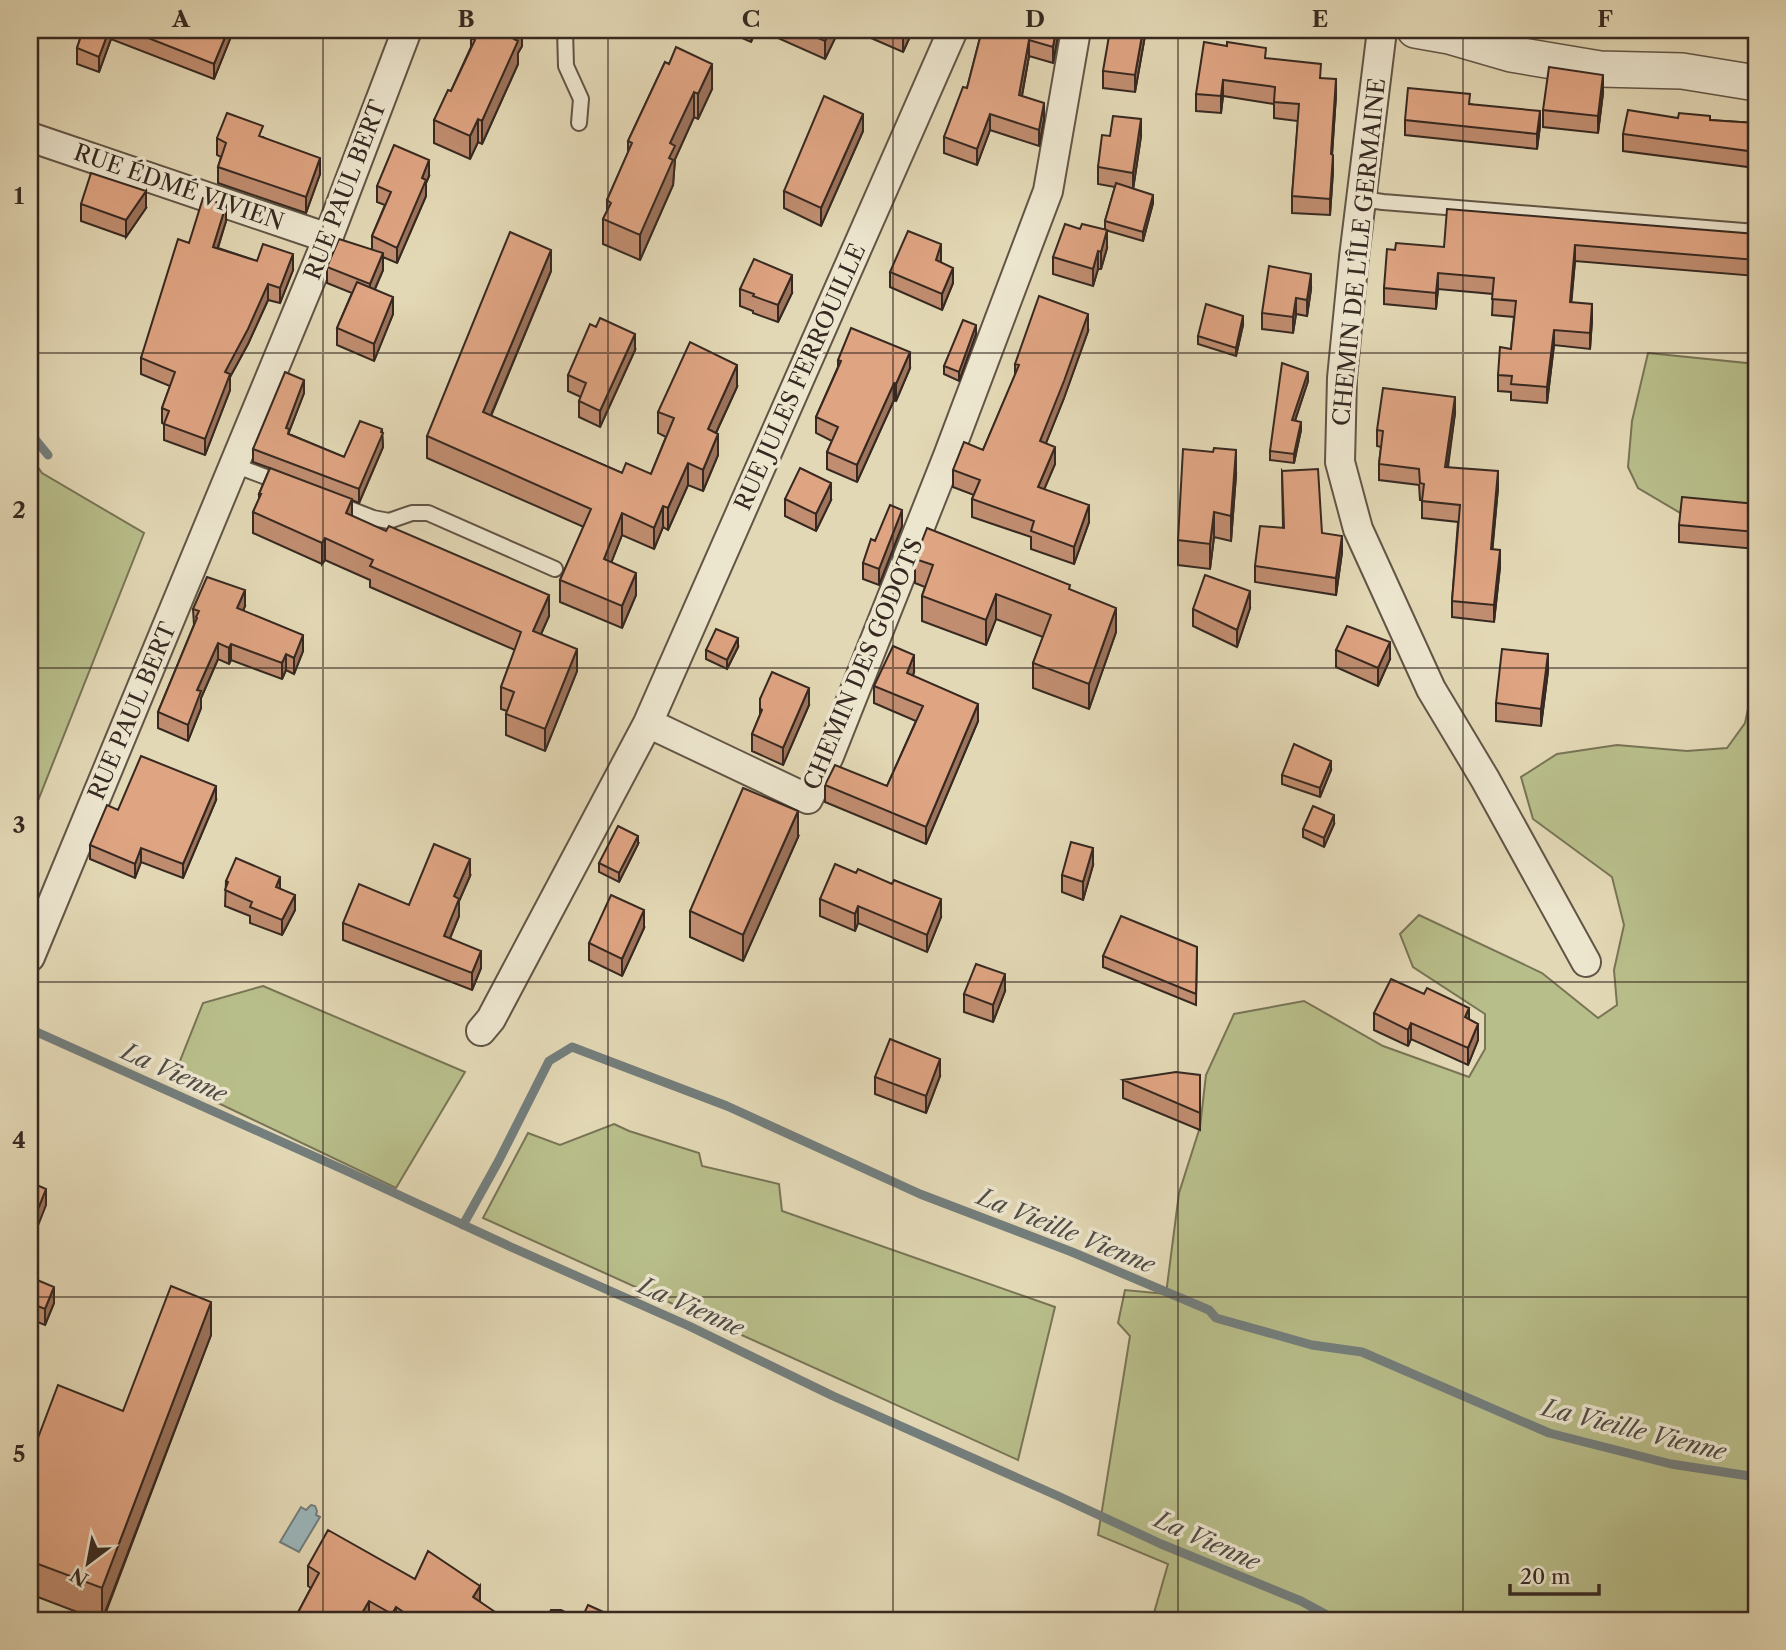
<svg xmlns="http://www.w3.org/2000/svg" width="1786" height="1650" viewBox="0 0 1786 1650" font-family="'Libre Caslon Text',serif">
<rect width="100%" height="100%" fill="#e3d8b5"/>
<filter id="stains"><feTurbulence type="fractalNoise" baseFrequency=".00286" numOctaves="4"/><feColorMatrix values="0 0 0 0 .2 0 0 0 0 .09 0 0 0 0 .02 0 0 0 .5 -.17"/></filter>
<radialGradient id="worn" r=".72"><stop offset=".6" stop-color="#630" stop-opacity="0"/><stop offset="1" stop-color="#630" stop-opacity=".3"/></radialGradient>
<!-- green -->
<path fill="#b8be8a" stroke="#787456" stroke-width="2" d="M1648 353 1756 364V521L1682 514 1638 488 1628 467 1632 421Z
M30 456 42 473 144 533 30 821Z
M1756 671V1620H1152L1168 1564 1098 1535 1130 1336 1118 1323 1125 1290 1166 1294 1179 1193 1200 1127 1206 1075 1234 1014 1304 1001 1383 1046 1469 1077 1485 1049V1014L1413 967 1400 934 1419 915 1542 973 1598 1018 1617 1005 1614 970 1624 925 1612 877 1533 819 1521 777 1557 754 1617 745 1687 751 1727 748 1745 723Z
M263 986 465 1072 396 1188 172 1081 203 1003Z
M614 1124 629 1131 699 1153 702 1166 779 1184 782 1211 1055 1307 1018 1460 483 1218 528 1133 560 1145Z"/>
<!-- water -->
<path fill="#9bb6ba" stroke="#737e7d" stroke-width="2" d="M311 1505 315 1506 317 1511 316 1515 320 1517 299 1552 280 1542 301 1507 306 1510Z"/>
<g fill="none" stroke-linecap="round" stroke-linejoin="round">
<!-- stream -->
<path stroke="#737e7d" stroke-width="9" d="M30 433 48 455
M30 1029 349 1172 511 1247 689 1326 833 1396 1058 1496 1161 1544 1301 1601 1336 1620
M463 1225 498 1162 549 1061 572 1047 727 1106 920 1194 1072 1252 1209 1310 1216 1318 1312 1345 1362 1352 1549 1433 1671 1464 1756 1477"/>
<!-- service casing -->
<g stroke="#625546" stroke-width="18">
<path id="service" d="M565 30 566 66 581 99 579 123
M1362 199 1383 202 1756 232
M234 465 282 483
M337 504 373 518 389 521 412 513H428L555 569"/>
</g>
<!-- minor casing -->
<g stroke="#625546" stroke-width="32">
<path id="minor" d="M1382 30 1354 257 1342 378 1340 462 1358 529 1431 689 1485 779 1586 962
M30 137 328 238
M648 723 953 30
M30 957 328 238 407 30
M481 1031 491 1019 648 723 808 799 829 756 948 456 1048 191 1076 30"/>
</g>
<!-- tertiary casing -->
<g stroke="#625546" stroke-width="38">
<path id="tertiary" d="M1415 30 1449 36 1511 54 1600 69 1682 71 1756 83"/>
</g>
<!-- service -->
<use href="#service" stroke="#ede6cf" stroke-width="14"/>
<!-- minor -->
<use href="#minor" stroke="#ede6cf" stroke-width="28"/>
<!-- tertiary -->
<use href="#tertiary" stroke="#ede6cf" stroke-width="35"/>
</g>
<!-- wall -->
<path fill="#c08d70" stroke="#372921" stroke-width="2" d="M83 30H232V34L214 79 111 39 99 72 77 64V48Z
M473 30H522V46L518 53V64L482 144 478 142 470 159 434 143V120L451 91 471 47V38L473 34Z
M724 30H756L751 42Z
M760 30H839L825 59Z
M871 30H913L903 52 871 38Z
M982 30H1059L1053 63 1029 56 1022 96 1044 119 1039 146 990 130 977 165 944 153V137L967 88Z
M1146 30 1135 92 1103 88V71Z
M1500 30H1530L1529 36 1513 34Z
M1266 59 1321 78 1336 95 1332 154 1333 171 1330 215 1292 213V196L1298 121 1274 118V104L1223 96 1221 113 1196 111V94Z
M665 62 712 89 698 119 694 117 675 159 673 185 640 260 603 244V219L607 211V200L628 153V141Z
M1603 93 1598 133 1543 127V110Z
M1470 104 1540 126 1537 149 1405 135V120Z
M1678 118 1755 123 1756 118V168L1623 151V134Z
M863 131 821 226 784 208V191Z
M1110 136H1141L1133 189 1153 203 1143 241 1105 230V221L1115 187 1098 184V167Z
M263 137 320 174 306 213 218 183V167L221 157 217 155V138Z
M429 176 426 183V196L397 263 383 257V270L375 289 393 314 374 361 337 345V328L352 293 327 283V267L372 250V236L385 205 377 202V186Z
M81 204 146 208 126 237 81 221Z
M226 221 218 248 257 261 293 270 280 303 268 300 248 344 230 377V390L205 455 164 440V424L162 423V408L170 386 141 374V358L189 243Z
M1756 234V276L1575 261 1571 302 1592 320 1590 349 1554 345 1547 403 1511 400V392L1498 391V375L1511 349 1514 317 1492 315 1493 294 1438 289 1436 309 1384 304V288L1395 250Z
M1107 248 1101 269H1098L1093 286 1053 274V257Z
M941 260V262L953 283 942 310 890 287V272Z
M551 271 491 416 622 473 651 474 666 437 658 433V412L737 387 716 433 718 455 703 491 688 485 668 530 663 527 654 549 622 535 611 563 636 595 622 628 560 602V580L584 527 427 458V436Z
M740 289 792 293 778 322 753 313V311L740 306Z
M1311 289 1307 316 1296 314 1293 333 1262 329V313Z
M1243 325 1236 356 1198 344V336Z
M1088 331 1064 398 1046 443 1055 464 1044 489 1089 522 1074 564 1031 549V537L972 517V499L974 495 953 487V470L983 450 1015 376V364Z
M976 334 959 381 944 374V366Z
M635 350 600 427 579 417V401L581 397 568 391V375Z
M838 360 910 368 896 401 894 400 857 482 827 469V452L832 441 816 433V417L838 367Z
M1308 381 1295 421 1301 430 1294 463 1270 460V451Z
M304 393 289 432V434L344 457 382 433 383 447 359 503 352 500V516L549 616 541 634 577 671 545 751 506 735V714L507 711 501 709V687L515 650 370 587V580L325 560 322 564 253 533V512L259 499V494L270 468 253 462V449Z
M1455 413 1448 467 1498 488 1492 550 1500 567 1494 622 1452 617V601L1458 522 1422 518V500H1420L1419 485 1379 480V464L1381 447 1377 446V430Z
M1282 471 1322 533 1342 552 1336 595 1255 582V566L1283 528Z
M1236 475 1231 541 1214 537 1210 569 1178 565V540Z
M785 499 831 500 816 531 785 516Z
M1756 504V549L1679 542V525Z
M902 526 879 585 863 579V563Z
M915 559 1070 590 1116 632 1089 709 1033 688V663L1043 637 996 619 986 645 922 621V596L925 587 915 583Z
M245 606 243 611 303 651 294 674 286 670 282 679 231 660 229 664 218 659 201 698V708L188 741 158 728V712L194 625 193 609Z
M1250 608 1237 647 1193 626V609Z
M738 647 727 669 706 659V650Z
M1336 650 1390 659 1378 686 1336 667Z
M1548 671 1541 726 1496 721V703Z
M914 672 913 676 978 721 926 844 825 802V785L887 786 916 721 874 703V686Z
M760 699 809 705 783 765 752 751V734L760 715Z
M1331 770 1320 797 1282 784V775Z
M216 800 183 878 141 862 135 878 90 859V845L118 810Z
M1334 824 1324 847 1303 837V829Z
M798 837 743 961 690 937V911Z
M638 844 619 882 599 872V863Z
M1093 865 1083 900 1062 892V875Z
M470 876 459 901V916L450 938 481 968 472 990 343 940V923L409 905Z
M226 881 280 889 295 910 282 935 250 923V916L225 906Z
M820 899 941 917 927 952 858 923 855 931 820 916Z
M644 928 622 976 589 960V943Z
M1197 947 1196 1005 1103 967V956Z
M1005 991 993 1022 964 1012V994Z
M1374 1013 1469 1019 1478 1040 1468 1065 1411 1039 1408 1046 1374 1030Z
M1200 1075V1130L1123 1098V1080Z
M940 1076 926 1113 875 1094V1077Z
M30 1277 54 1303 45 1325 30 1319Z
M211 1335 103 1620H98L30 1594V1459L123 1411Z
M308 1566 415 1579 480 1602 501 1620H294L311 1588 308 1586Z"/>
<!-- shaded-wall -->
<path fill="#9c735b" stroke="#372921" stroke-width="2" d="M35 30H37V39L30 61V47Z
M109 30H111V39L99 72V57Z
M228 30H232V34L214 79V64Z
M519 30H522V46L518 53V64L482 144V121Z
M751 30H756L751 42Z
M831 30H839L825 59V41Z
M905 30H913L903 52V35Z
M1056 30H1059L1053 63V47Z
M1143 30H1146L1135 92V75Z
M1029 40V56L1019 111V95Z
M712 64V89L698 119V94Z
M1603 75V93L1598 133V116Z
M1336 79V95L1331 171V154Z
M1223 80V96L1221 113V96Z
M694 92V117L675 159 673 185 640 260V235L670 143Z
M1044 103V119L1039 146V130Z
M1540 111V126L1537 149V134Z
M863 114V131L821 226V208Z
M990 114V130L977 165V149Z
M478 119V142L470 159V136Z
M1141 119V136L1133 190V173Z
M1333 155V171L1330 215V199Z
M320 158V174L306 213V197Z
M429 160V176L426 183V196L397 263V248L422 178Z
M146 191V208L126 237V220Z
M1153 195V203L1143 241V232Z
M226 205V221L213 262V247Z
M1107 230V248L1101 269V252Z
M941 244V260L936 276V260Z
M1575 245V261L1570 318V302Z
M551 250V271L483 434V412Z
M1098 251V269L1093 286V269Z
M383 253V270L370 300V284Z
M293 254V270L280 303V288Z
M953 268V283L942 310V294Z
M1438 273V289L1436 309V293Z
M1311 274V289L1307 316V300Z
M792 275V293L778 322V305Z
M268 284V300L248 344 230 377V390L205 455V439L225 372Z
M393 297V314L374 361V344Z
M1296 298V314L1293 333V317Z
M1592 304V320L1590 349V333Z
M1088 314V331L1064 398 1040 458V441Z
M1243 316V325L1236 356V348Z
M976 325V334L959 381V372Z
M1554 330V345L1547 403V387Z
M635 334V350L600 427V411Z
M910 352V368L896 401V384Z
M737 365V387L708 450V429Z
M1308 372V381L1292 429V420Z
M304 380V393L289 432V442L286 428Z
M894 383V400L857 482V465Z
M1455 397V413L1445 483V467Z
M1301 422V430L1294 463V454Z
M382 429 383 447 359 503V489Z
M718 434V455L703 491V470Z
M1055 447V464L1038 504V487Z
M1236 450V475L1231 541V516Z
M688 463V485L668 530V508Z
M1498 471V488L1491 566V549Z
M831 483V500L816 531V514Z
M352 499V520L346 513Z
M1089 505V522L1074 564V547Z
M663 506V527L654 549V528Z
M902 510V526L879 585V569Z
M1214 512V537L1210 569V544Z
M622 513V535L604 581V559Z
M1342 536V552L1336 595V578Z
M325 538V560L322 564V543Z
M1500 550V567L1494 622V605Z
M636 573V595L622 628V606Z
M245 590V606L237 624V608Z
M1250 591V608L1237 647V630Z
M996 594V619L986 645V620Z
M549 595V616L533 652V631Z
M1116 608V632L1089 709V684Z
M303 635V651L294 674V658Z
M738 638V647L727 669V660Z
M1390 642V659L1378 686V668Z
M218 643V659L201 698V708L188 741V725L197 690Z
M231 644V660L229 664V648Z
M577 649V671L545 751V729Z
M286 654V670L282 679V663Z
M1548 654V671L1541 726V709Z
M914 655V672L907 690V673Z
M809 688V705L783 765V748Z
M978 704V721L926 844V827Z
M1331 761V770L1320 797V788Z
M216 786V800L183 878V864Z
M798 811V837L743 961V935Z
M1334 815V824L1324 847V838Z
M638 836V844L619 882V873Z
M141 848V862L135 878V864Z
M1093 848V865L1083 900V882Z
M470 859V876L459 901V916L444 953V936L454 896Z
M280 877V892L276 887Z
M295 895V910L282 935V920Z
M941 899V917L927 952V935Z
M858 906V923L855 931V914Z
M644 910V928L622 976V959Z
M481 951V968L472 990V973Z
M1005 974V991L993 1022V1005Z
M1469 1008V1024L1465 1017Z
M1411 1023V1039L1408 1046V1030Z
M1478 1024V1040L1468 1065V1048Z
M940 1059V1076L926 1113V1096Z
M46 1189V1205L30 1246V1229Z
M54 1287V1303L45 1325V1309Z
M211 1302V1335L102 1620V1588Z
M480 1586V1605L473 1597Z
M369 1601V1620H358Z
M396 1607V1620H392V1614Z"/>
<!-- building -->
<path fill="#dfa482" stroke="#372921" stroke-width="2" d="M30 30H35L30 47Z
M83 30H109L99 57 77 48Z
M128 30H228L214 64Z
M475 30H519L514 39 518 41 482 121 478 119 470 136 434 120 448 90 451 91 475 40 471 38Z
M799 30H831L825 41Z
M891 30H905L903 35Z
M982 30H1056L1053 47 1029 40 1019 95 1044 103 1039 130 990 114 977 149 944 137 963 87 967 88Z
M1110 30H1143L1135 75 1103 71Z
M1204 42 1227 46V42L1266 48 1265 58 1321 64 1320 78 1336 79 1331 154 1333 155 1330 199 1292 196 1299 104 1274 102 1275 87 1223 80 1221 96 1196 94Z
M676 47 712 64 698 94 694 92 670 143 675 146 669 158 673 160 640 235 603 219 611 203 607 200 632 143 628 141 665 62 669 64Z
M1549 67 1603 75 1598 116 1543 110Z
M1408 88 1470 94 1469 104 1540 111 1537 134 1405 120Z
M824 96 863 114 821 208 784 191Z
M1628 110 1678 118 1679 113 1710 116V120L1755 123 1756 118V152L1623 134Z
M227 113 263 126 259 136 320 158 306 197 218 167 226 143 217 138Z
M1113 116 1141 119 1133 173 1098 167 1102 135 1110 136Z
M394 145 429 160 422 178 426 180 397 248 372 236 391 192 377 186Z
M91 173 146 191 126 220 81 204Z
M1116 183 1153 195 1143 232 1105 221Z
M203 198 226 205 213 247 257 261 263 244 293 254 280 288 268 284 248 329 225 372 230 374 205 439 164 424 169 411 162 408 175 372 141 358 178 239 189 243Z
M1447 209 1756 234V260L1575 245 1570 302 1592 304 1590 333 1554 330 1547 387 1511 384 1512 376 1498 375 1500 347 1511 349 1516 301 1492 299 1494 278 1438 273 1436 293 1384 288 1387 249 1395 250 1396 243 1444 247Z
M1065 224 1080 229 1082 224 1107 230 1101 252 1098 251 1093 269 1053 257Z
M908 231 941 244 936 260 953 268 942 294 890 272Z
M510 232 551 250 483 412 622 473 626 463 651 474 674 418 658 412 690 342 737 365 708 429 718 434 703 470 688 463 668 508 663 506 654 528 622 513 604 559 636 573 622 606 560 580 591 509 427 436Z
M339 239 383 253 370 284 327 267Z
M754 259 792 275 778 305 753 296 754 294 740 289Z
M1269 266 1311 274 1307 300 1296 298 1293 317 1262 313Z
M357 282 393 297 374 344 337 328Z
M1039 296 1088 314 1064 381 1040 441 1055 447 1038 487 1089 505 1074 547 1031 531 1034 521 972 499 980 480 953 470 964 442 983 450 1019 365 1015 364Z
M1206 304 1243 316 1236 348 1198 336Z
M600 318 635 334 600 411 579 401 586 383 568 375 590 324 596 327Z
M963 320 976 325 959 372 944 366Z
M851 328 910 352 896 384 894 383 857 465 827 452 838 427 816 417 841 361 838 360Z
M1282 363 1308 372 1292 420 1301 422 1294 454 1270 451Z
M285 372 304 380 286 428 289 429 288 434 344 457 360 421 382 429 381 432 383 433 359 489 253 449Z
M1383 388 1455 397 1445 467 1498 471 1491 549 1500 550 1494 605 1452 601 1460 505 1422 501 1424 484 1420 483 1419 469 1379 464 1383 431 1377 430Z
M1214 448 1236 450 1231 516 1214 512 1210 544 1178 540 1183 449 1213 452Z
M270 468 352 499 346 513 386 531 389 526 549 595 533 631 577 649 545 729 506 714 514 692 501 687 521 632 370 566 373 560 325 538 322 543 253 512 261 494H259Z
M800 468 831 483 816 514 785 499Z
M1318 469 1322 533 1342 536 1336 578 1255 566 1260 526 1284 528 1282 471Z
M1682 497 1756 504V532L1679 525Z
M890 505 902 510 879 569 863 563 871 539 875 541Z
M927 528 1070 585 1069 589 1116 608 1089 684 1033 663 1051 615 996 594 986 620 922 596 933 565 915 559Z
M1205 575 1250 591 1237 630 1193 609Z
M207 577 245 590 237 608 303 635 294 658 286 654 282 663 231 644 229 648 218 643 197 690 201 691 188 725 158 712 197 618 196 617 199 611 193 609Z
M1347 626 1390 642 1378 668 1336 650Z
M716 629 738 638 727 660 706 650Z
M893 646 914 655 907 673 978 704 926 827 825 785 835 765 887 786 923 706 874 686Z
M1502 649 1548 654 1541 709 1496 703Z
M772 672 809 688 783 748 752 734 762 710 760 708V699Z
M1294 744 1331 761 1320 788 1282 775Z
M141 756 216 786 183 864 141 848 135 864 90 845 107 805 118 810Z
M743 788 798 811 743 935 690 911Z
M1313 806 1334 815 1324 838 1303 829Z
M618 826 638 836 619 873 599 863Z
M1071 842 1093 848 1083 882 1062 875Z
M434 844 470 859 454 896 459 899 444 936 481 951 472 973 343 923 359 884 409 905Z
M236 858 280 877 276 887 295 895 282 920 250 907 252 902 225 890 228 882 226 881Z
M835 864 856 873 858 869 892 884 894 880 941 899 927 935 858 906 855 914 820 899Z
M611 895 644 910 622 959 589 943Z
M1121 916 1197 947 1196 994 1103 956Z
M976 964 1005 974 993 1005 964 994Z
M1391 979 1424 994 1427 988 1469 1008 1465 1017 1478 1024 1468 1048 1411 1023 1408 1030 1374 1013Z
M890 1039 940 1059 926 1096 875 1077Z
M1176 1072 1200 1075V1113L1123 1080Z
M30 1182 46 1189 30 1229Z
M30 1277 54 1287 45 1309 30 1303Z
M171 1286 211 1302 102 1588 30 1561V1459L58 1385 123 1411Z
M328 1530 415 1579 428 1551 480 1586 473 1597 501 1616 498 1620H415L396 1607 392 1614 369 1601 358 1620H294L319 1573 308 1566Z
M588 1605 621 1620H546L551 1610H561L581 1620Z"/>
<!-- grid -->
<path fill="none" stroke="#372921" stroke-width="2" stroke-opacity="0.55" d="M323 30V1620M608 30V1620M893 30V1620M1178 30V1620M1463 30V1620M30 353H1756M30 668H1756M30 982H1756M30 1297H1756"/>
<g text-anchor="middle" stroke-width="7" stroke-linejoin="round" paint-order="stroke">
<!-- street labels -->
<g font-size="23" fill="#372921" stroke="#ede6cf">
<text transform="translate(179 187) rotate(19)" y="8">RUE ÉDMÉ VIVIEN</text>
<text transform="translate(345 190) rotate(-69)" y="8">RUE PAUL BERT</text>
<text transform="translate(1359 252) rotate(-84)" y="8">CHEMIN DE L'ÎLE GERMAINE</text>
<text transform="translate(800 377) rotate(-66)" y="8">RUE JULES FERROUILLE</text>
<text transform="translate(863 664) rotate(-67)" y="8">CHEMIN DES GODOTS</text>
<text transform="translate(132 711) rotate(-67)" y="8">RUE PAUL BERT</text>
</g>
<!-- water labels -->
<g font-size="24" font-style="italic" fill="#504c47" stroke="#ede6cf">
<text transform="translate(174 1073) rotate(24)" y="8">La Vienne</text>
<text transform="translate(1066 1231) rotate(22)" y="8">La Vieille Vienne</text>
<text transform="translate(691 1307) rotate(24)" y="8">La Vienne</text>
<text transform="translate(1634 1430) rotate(14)" y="8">La Vieille Vienne</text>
<text transform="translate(1207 1541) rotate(24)" y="8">La Vienne</text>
</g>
</g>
<!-- margin -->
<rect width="1786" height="1650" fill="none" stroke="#e3d8b5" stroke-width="77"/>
<!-- north arrow -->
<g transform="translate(88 1563) rotate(212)" stroke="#ede6cf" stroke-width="5" paint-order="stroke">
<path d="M0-5L12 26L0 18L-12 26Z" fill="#372921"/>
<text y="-10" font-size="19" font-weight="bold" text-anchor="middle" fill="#372921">N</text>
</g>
<!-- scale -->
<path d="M1510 1584v10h89v-10" fill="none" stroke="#372921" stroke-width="3.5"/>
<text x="1520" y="1584" font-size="21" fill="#372921" stroke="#ede6cf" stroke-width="5" paint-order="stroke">20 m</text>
<rect x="38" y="38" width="1710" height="1574" fill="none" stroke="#372921" stroke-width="2.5"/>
<g font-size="23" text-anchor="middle" font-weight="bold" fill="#372921">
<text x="181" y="27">A</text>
<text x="466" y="27">B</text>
<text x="751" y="27">C</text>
<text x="1035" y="27">D</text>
<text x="1320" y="27">E</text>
<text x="1605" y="27">F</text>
<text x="19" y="204">1</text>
<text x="19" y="518">2</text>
<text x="19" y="833">3</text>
<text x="19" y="1148">4</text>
<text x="19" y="1462">5</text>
</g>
<rect width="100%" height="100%" filter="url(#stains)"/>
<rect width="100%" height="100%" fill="url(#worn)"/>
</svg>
